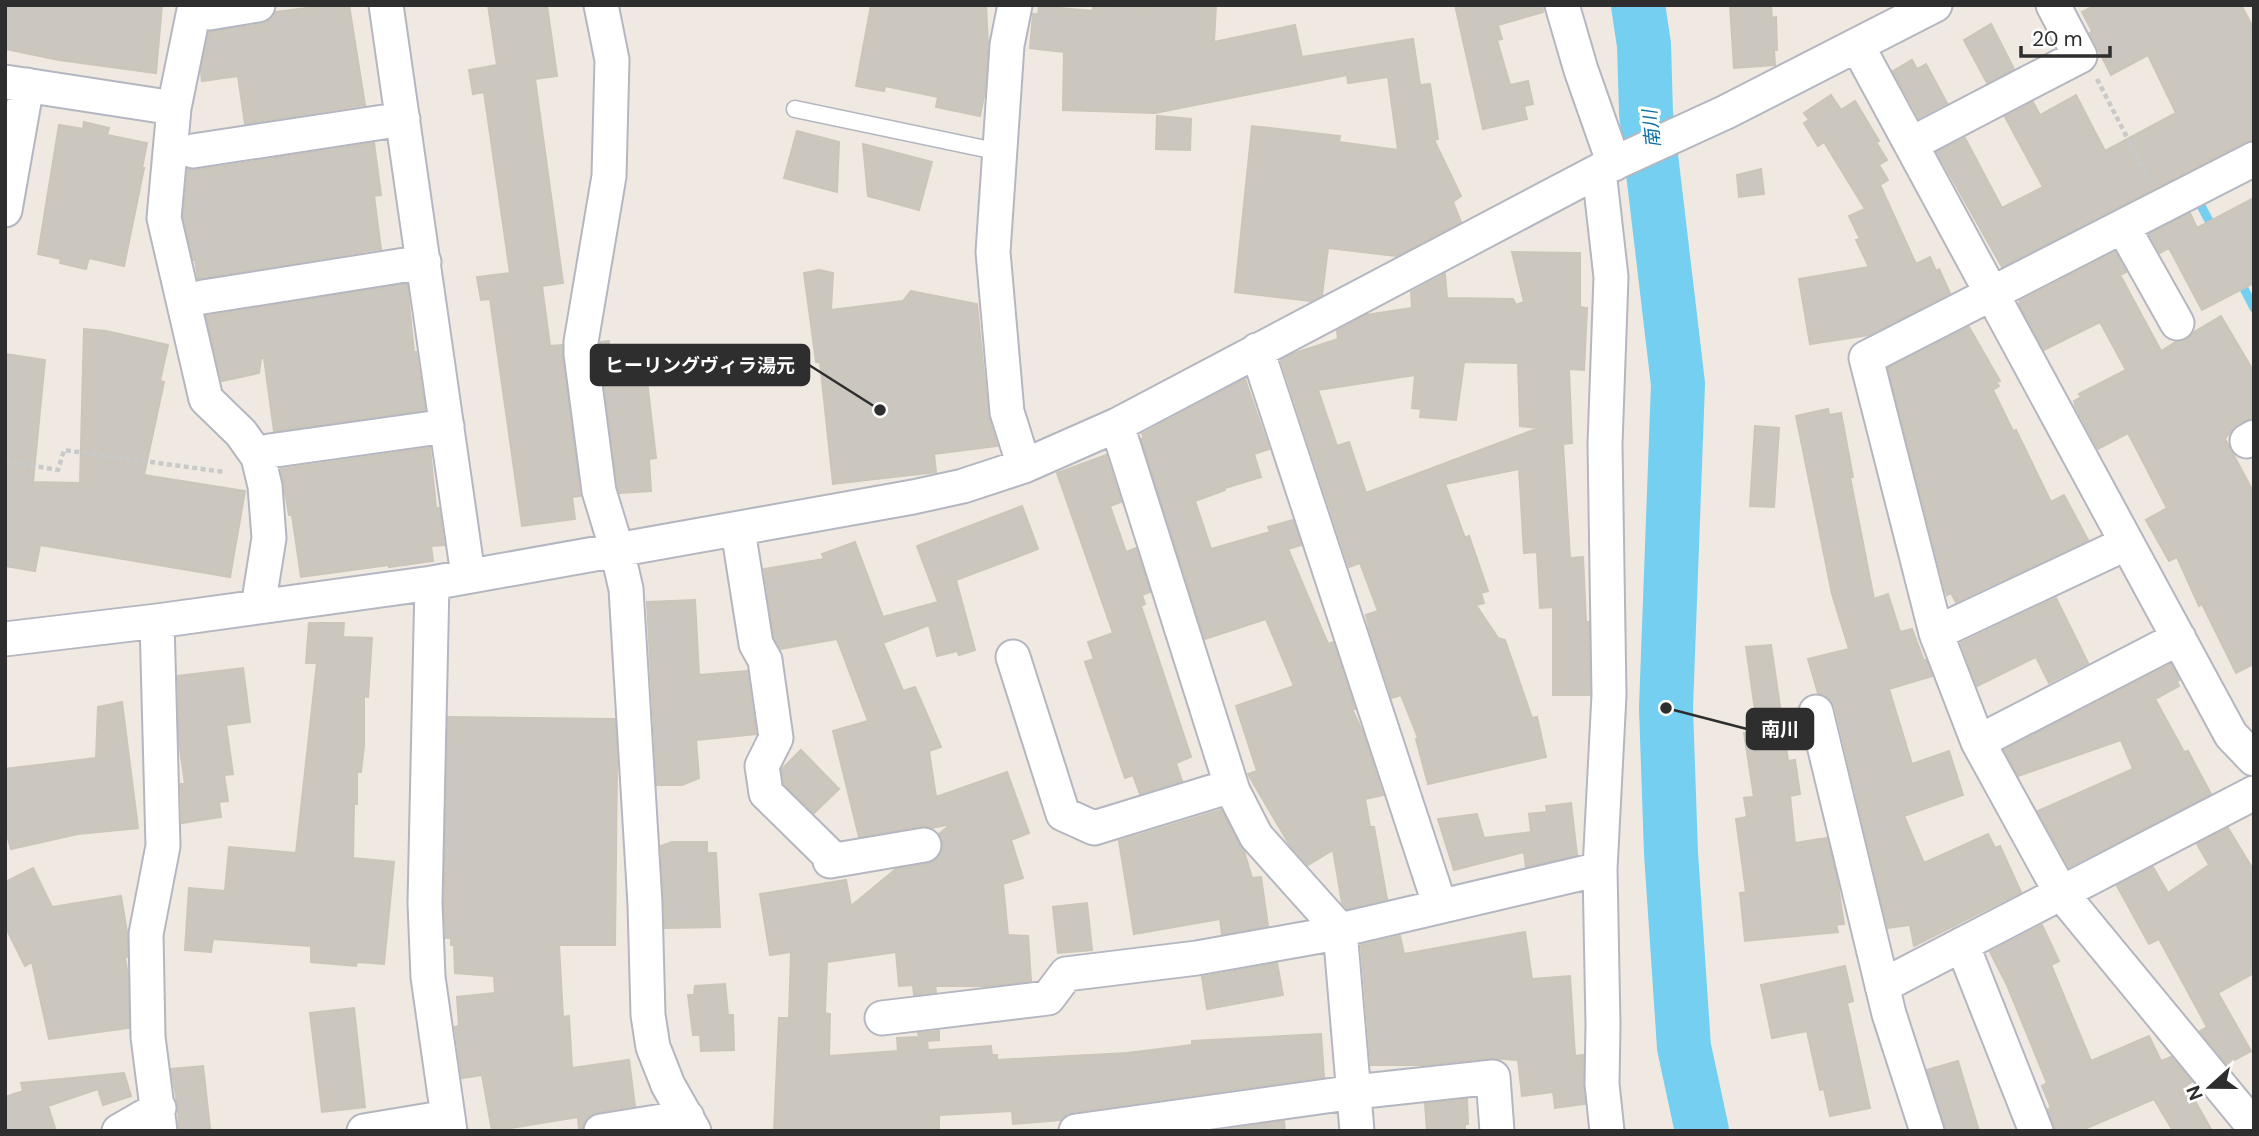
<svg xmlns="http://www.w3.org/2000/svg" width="2259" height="1136" viewBox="0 0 2259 1136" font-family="'DM Sans','Noto Sans JP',sans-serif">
<rect width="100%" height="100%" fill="#efe9e1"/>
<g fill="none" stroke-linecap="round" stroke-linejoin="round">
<!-- stream -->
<path stroke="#75cff0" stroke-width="9" d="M2204 197 2198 200 2215 232
M2239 279 2254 308"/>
<!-- river -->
<path stroke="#75cff0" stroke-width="54" d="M1638 5 1644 45 1646 113 1678 384 1666 708 1671 853 1684 1047 1702 1131"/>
</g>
<!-- building -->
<path fill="#cbc7bf" stroke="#cbc5ba" stroke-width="2" fill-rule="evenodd" d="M5 5H162L156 73 59 60 5 49Z
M330 5H349L365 105 245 124 238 76 202 81 201 71 209 32 262 24 271 19 276 12Z
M488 5H547L557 76 535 79 563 283 542 286 550 346 562 345 580 496 572 497 575 519 522 526 490 299 481 300 477 277 510 273 484 92 473 94 469 70 497 65Z
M871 5H986L988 45 985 91 980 116 936 107 938 97 885 86 884 91 856 86Z
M1093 5 1149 8V5H1216L1214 42 1295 25 1302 57 1413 39 1420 85 1430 84 1438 139 1434 140 1461 196 1453 202 1461 222 1396 256 1328 248 1322 295 1311 301 1235 292 1252 126 1340 136 1339 142 1398 150 1388 77 1348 83 1347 75 1155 113 1063 110 1064 52 1030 48 1033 14H1038L1039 6 1093 11Z
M1455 5H1542L1543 12 1498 25 1502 39 1497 40 1510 85 1528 81 1533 104 1524 106 1527 119 1483 129Z
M1730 5H1771L1772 18 1776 17 1777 50H1774L1775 65 1734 68Z
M2096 5H2241L2254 29V140L2245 142 2002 267 1937 152 1965 138 2002 208 2043 187 2005 117 2033 102 2040 115 2076 95 2105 151 2176 113 2148 55 2111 75 2090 33 2092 31 2082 12Z
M1991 24 2014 69 1987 83 1964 40Z
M1912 60 1917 69 1926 64 1947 103 1919 118 1893 71Z
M1831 95 1841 110 1855 101 1879 141 1876 142 1887 160 1879 165 1888 180 1880 185 1916 264 1930 257 1936 271 1939 269 1950 293 1869 335 1810 344 1799 279 1869 267 1856 240 1860 239 1849 216 1865 209 1824 142 1818 146 1804 123 1809 120 1804 113Z
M1157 116 1191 119 1190 150 1156 149Z
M84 122 109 128 107 135 147 143 142 168H144L124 266 89 258 86 269 60 263 61 259 38 254 59 125 83 129Z
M797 131 839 142 837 192 784 178Z
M374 143 381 195 374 196 381 249 198 279 195 260H193L183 217 188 169 196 170Z
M863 144 932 162 919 210 868 196Z
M1761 169 1764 194 1739 197 1737 175Z
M2254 198V283L2202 310 2169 248 2160 253 2149 234 2190 213 2197 228Z
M1512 252 1580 253V307L1587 308 1584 370 1569 369 1572 443 1563 444 1570 558 1583 557 1586 622H1589L1590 695H1553V607L1540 608 1537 552 1524 553 1519 469 1445 484 1465 538 1469 536 1488 591 1481 593 1484 603 1476 605 1498 638 1505 640 1532 718 1537 717 1546 757 1428 784 1416 739 1418 738 1401 695 1392 698 1369 628 1366 615 1378 611 1360 563 1349 567 1281 360 1292 354 1338 339 1337 331 1366 315 1412 308 1411 292 1445 274 1447 298 1513 299 1516 305 1524 302ZM1464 362 1518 363 1520 426 1539 428 1366 493 1349 442 1337 446 1318 390 1415 375 1412 408 1421 409 1420 417 1456 420Z
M2115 252 2126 272 2120 275 2161 351 2176 342 2187 339 2194 332 2221 316 2254 372V418L2237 424 2225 439 2254 493V664L2236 673 2202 604 2199 606 2177 557 2169 561 2146 520 2167 508 2128 433 2098 449 2075 406 2074 401 2081 397 2079 394 2126 370 2100 322 2044 350 2019 304 2020 301Z
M819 270 833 273 831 310 903 301 911 291 977 304 988 414 997 446 934 454 936 472 833 484 820 362H816L804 273Z
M407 284 414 352H416L425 410 274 431 264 358H261L259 373 222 381 206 316Z
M1969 327 2000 381 1996 382 1999 386 1993 390 2013 431 2016 430 2051 502 2064 495 2088 540 1956 602 1951 593 1947 595 1945 589 1888 368Z
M84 329 106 331 168 345 160 381 164 382 144 475 245 491 230 577 40 545 35 571 5 566V354L45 360 33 482 80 483Z
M609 341 611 367 645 363 656 458 649 459 651 491 620 493 618 487 600 353 601 342Z
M1245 379 1269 449 1254 454 1261 477 1225 488V490L1195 501 1211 549 1270 532 1268 527 1293 520 1301 545 1288 549 1328 644 1333 642 1355 709H1352L1363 733 1383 795 1365 799 1370 827H1374L1387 899 1347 909 1342 903 1333 850 1308 865 1289 844 1248 774 1257 771 1236 706 1294 686 1266 619 1205 639 1141 439 1144 438 1142 434Z
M1828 409 1829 415 1841 413 1853 477H1850L1874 599 1888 594 1900 632 1912 629 1924 661 1926 660 1932 676 1889 689 1912 764 1949 751 1963 795 1904 816 1924 863 1988 834 1995 848 2000 846 2021 892 1914 946 1910 925 1888 928 1835 707 1829 698 1818 693 1808 659 1849 649 1832 594 1796 416Z
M1755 426 1779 428 1774 507 1750 506Z
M430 448 436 508H439L444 545 431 546 433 561 389 567V565L301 577 292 515H289L281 469Z
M1106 455 1121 502 1110 506 1126 552 1136 548 1150 592 1142 595 1145 604 1141 606 1191 757 1176 763 1182 781 1140 794 1133 775 1125 778 1085 662 1094 659 1088 642 1113 633 1057 473Z
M1022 506 1038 549 956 580 975 650 959 655 957 651 937 656 929 625 883 643 903 691 915 687 941 747 929 751 936 797 1007 772 1029 833 1011 840 1023 878 1003 884 1008 935 1028 936 1031 981 989 986H935L936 992 914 995 913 985 899 986 896 952 827 962 825 1013 830 1014 829 1056 898 1051 897 1038 919 1037 918 1033 939 1031V1040L927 1041 928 1050 991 1046 992 1055H997V1060L1127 1053 1192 1045V1041L1321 1034 1324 1077 1073 1112 1061 1120 1013 1124 1012 1111 939 1115V1131H774L779 1018H789L791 952 770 955 760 894 846 880 851 906 896 869 927 864 936 860 942 851 943 842 939 834 951 824 932 828 921 826 859 837 833 731 868 721 837 639 781 649 774 638 764 569 824 559 822 554 855 542 883 617 938 602 917 546Z
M2056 598 2088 663 2049 683 2036 657 1977 686 1961 643Z
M695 600 699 675 747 671 756 734 696 740 699 778 682 785H657L647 602Z
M309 623H344L343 637 372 638 368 697 364 696V745L361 772H357V804H354L353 858 394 862 384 964 357 962 356 966 311 962V946L213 939 211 952 185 950 189 888 225 891 229 847 296 853 317 663H306Z
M1771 645 1788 761 1795 760 1800 794 1790 796 1795 843 1827 838 1837 879 1844 924 1836 925 1838 932 1745 941 1740 893 1746 892 1736 819 1747 817 1744 798 1754 797 1744 733 1758 731 1746 647Z
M2171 664 2179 680 2177 681 2179 686 2155 699 2184 752 2188 751 2211 794 2069 867 2038 811 2133 769 2121 740 2018 776 2004 750Z
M243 668 250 722 226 725 233 774 224 775 228 801 219 802 221 817 182 823 181 784H185L179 742 178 676Z
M122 702 138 828 78 834 11 849 5 827V769L96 758 98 707Z
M448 717 615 719 617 764 615 945H559L563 1017 569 1016 572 1068 629 1060 635 1106 598 1112 589 1116 583 1124 582 1131H579L578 1117 492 1131 482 1075 462 1078 455 1027 459 1026 457 997 495 993 494 976 455 973 454 945H451V938H446L444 903Z
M801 750 839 789 814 813 784 784 782 769Z
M1571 803 1577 855 1526 867 1524 852 1454 870 1438 819 1477 814 1484 838 1531 832 1529 814 1547 812 1546 806Z
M1221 810 1244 851 1252 878 1261 877 1268 926 1222 934 1220 919 1134 934 1119 841Z
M2228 828 2254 871V973L2218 993 2251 1051 2227 1064 2200 1031 2207 1027 2159 939 2149 944 2117 886 2153 867 2168 893 2209 865 2197 844Z
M672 842H707V853H716L720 927 665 928 661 846Z
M33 868 52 907 121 896 127 932V957L125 958 128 975 129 1028 49 1039 32 962 25 966 5 926V882Z
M1087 903 1092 950 1058 953 1053 907Z
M2042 925 2059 961 2051 965 2091 1061 2149 1036 2161 1061 2171 1057 2192 1082 2186 1085 2212 1131H2173L2154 1099 2080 1131H2055L2048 1109 2051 1108 2042 1086 2047 1083 2007 985 1990 952Z
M1525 932 1532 979 1570 976 1575 1056 1583 1055 1585 1104 1555 1108 1553 1092 1522 1096 1518 1060 1491 1058 1424 1065H1371L1361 945 1400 936 1404 954Z
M1277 963 1283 995 1207 1009 1202 977Z
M1845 966 1853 1001 1847 1003 1870 1108 1830 1116 1824 1089 1820 1090 1807 1031 1772 1038 1761 985Z
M725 984 728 1015H733L734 1050 701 1051 700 1035H693L688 995H694L695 986Z
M354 1008 365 1107 322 1112 310 1013Z
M1958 1061 1979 1131H1946L1927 1070Z
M203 1066 210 1128 179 1131 178 1107 171 1069Z
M124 1073 131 1096 103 1105 98 1089 48 1106 56 1131H5V1097L23 1091 21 1083Z
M1467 1099 1468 1124H1465V1131H1427L1425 1104Z
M1284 1121 1285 1131H1217Z"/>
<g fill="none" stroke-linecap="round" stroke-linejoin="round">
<!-- service casing -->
<g stroke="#b4b7c1" stroke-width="19">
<path id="service" d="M795 109 1000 152"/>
</g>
<!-- minor casing -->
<g stroke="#b4b7c1" stroke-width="37">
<path id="minor" d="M195 5 174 108 164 218 206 399 241 433 258 457 265 486 269 538 258 607
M386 5 468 575
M601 5 612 60 609 176 581 342V354L599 491 617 550 626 589 645 904 648 1015 653 1047 668 1085 694 1131
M1015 5 1007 45 993 252 1007 412 1024 466
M1562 5 1581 70 1614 164
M209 13 258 5
M1857 45 2231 735 2254 759
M5 82 174 108
M1911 144 2080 56 2053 5
M193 151 403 119
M2254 159 1866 358 1936 633 1978 742 2061 893 2254 1127
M1599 171 1611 277 1605 444 1609 695 1600 869 1603 1025 1602 1084 1607 1131
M5 210 27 85
M2123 227 2177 323
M203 297 424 262
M1257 350 1440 906
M1117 425 1233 791 1256 836 1340 930 1357 1131
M2247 441 2254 437
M269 451 447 426
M738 530 756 644 765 660 776 738 762 766 766 793 829 855 830 861 924 845
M432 583 425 903 428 977 450 1131
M157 621 163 846 146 934 148 1037 160 1131
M1936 633 2127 543
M5 639 157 621 432 583 913 497 963 486 1024 466 1117 425 1604 168 1726 112 1935 5
M1013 657 1063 814 1094 828 1231 786
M1816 712 1889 1014 1927 1131
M1978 742 2179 638
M1962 944 2036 1131
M1882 986 2254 793
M882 1018 1048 998 1066 974 1197 958 1326 935 1340 930 1600 869
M119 1131 159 1108
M364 1131 448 1117
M601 1131 687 1117
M1076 1131 1355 1092 1493 1077 1497 1131"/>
</g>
<!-- path -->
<path stroke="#c9c9c9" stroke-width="4.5" stroke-dasharray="5 3.5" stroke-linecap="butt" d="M2097 79 2149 180
M5 461 58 470 64 450 224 472"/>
<!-- service -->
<use href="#service" stroke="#fff" stroke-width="16"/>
<!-- minor -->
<use href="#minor" stroke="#fff" stroke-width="33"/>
</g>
<g text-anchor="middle" stroke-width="6" stroke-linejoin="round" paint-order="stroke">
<!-- water labels -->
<g font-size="19" font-style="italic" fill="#0d6fa3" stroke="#fff">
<text transform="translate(1651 129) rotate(-96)" y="7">南川</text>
</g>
</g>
<!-- callouts -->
<path fill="none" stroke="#2e2e2e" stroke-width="2.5" d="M880 410L809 365M1666 708L1747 729"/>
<g fill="#2e2e2e" stroke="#fff" stroke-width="2.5">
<circle cx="880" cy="410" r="7"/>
<circle cx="1666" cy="708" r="7"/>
</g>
<g fill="#2e2e2e" stroke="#2e2e2e" stroke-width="2.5">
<rect x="591" y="345" width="218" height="40" rx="7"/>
<rect x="1747" y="709" width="66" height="40" rx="7"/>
</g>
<g font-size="19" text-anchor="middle" font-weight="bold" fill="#fff">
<text x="700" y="372">ヒーリングヴィラ湯元</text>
<text x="1780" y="736">南川</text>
</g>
<!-- border -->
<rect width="2259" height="1136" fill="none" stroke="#2e2e2e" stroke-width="14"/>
<!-- north arrow -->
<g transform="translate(2210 1087) rotate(249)" stroke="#ffffff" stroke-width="5" paint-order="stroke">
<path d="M0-5L12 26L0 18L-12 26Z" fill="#2e2e2e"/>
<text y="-10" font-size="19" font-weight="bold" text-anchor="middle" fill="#2e2e2e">N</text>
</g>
<!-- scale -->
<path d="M2021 46v10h89v-10" fill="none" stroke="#2e2e2e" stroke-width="3.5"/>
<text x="2032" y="46" font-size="21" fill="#2e2e2e" stroke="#ffffff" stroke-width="5" paint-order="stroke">20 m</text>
</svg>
